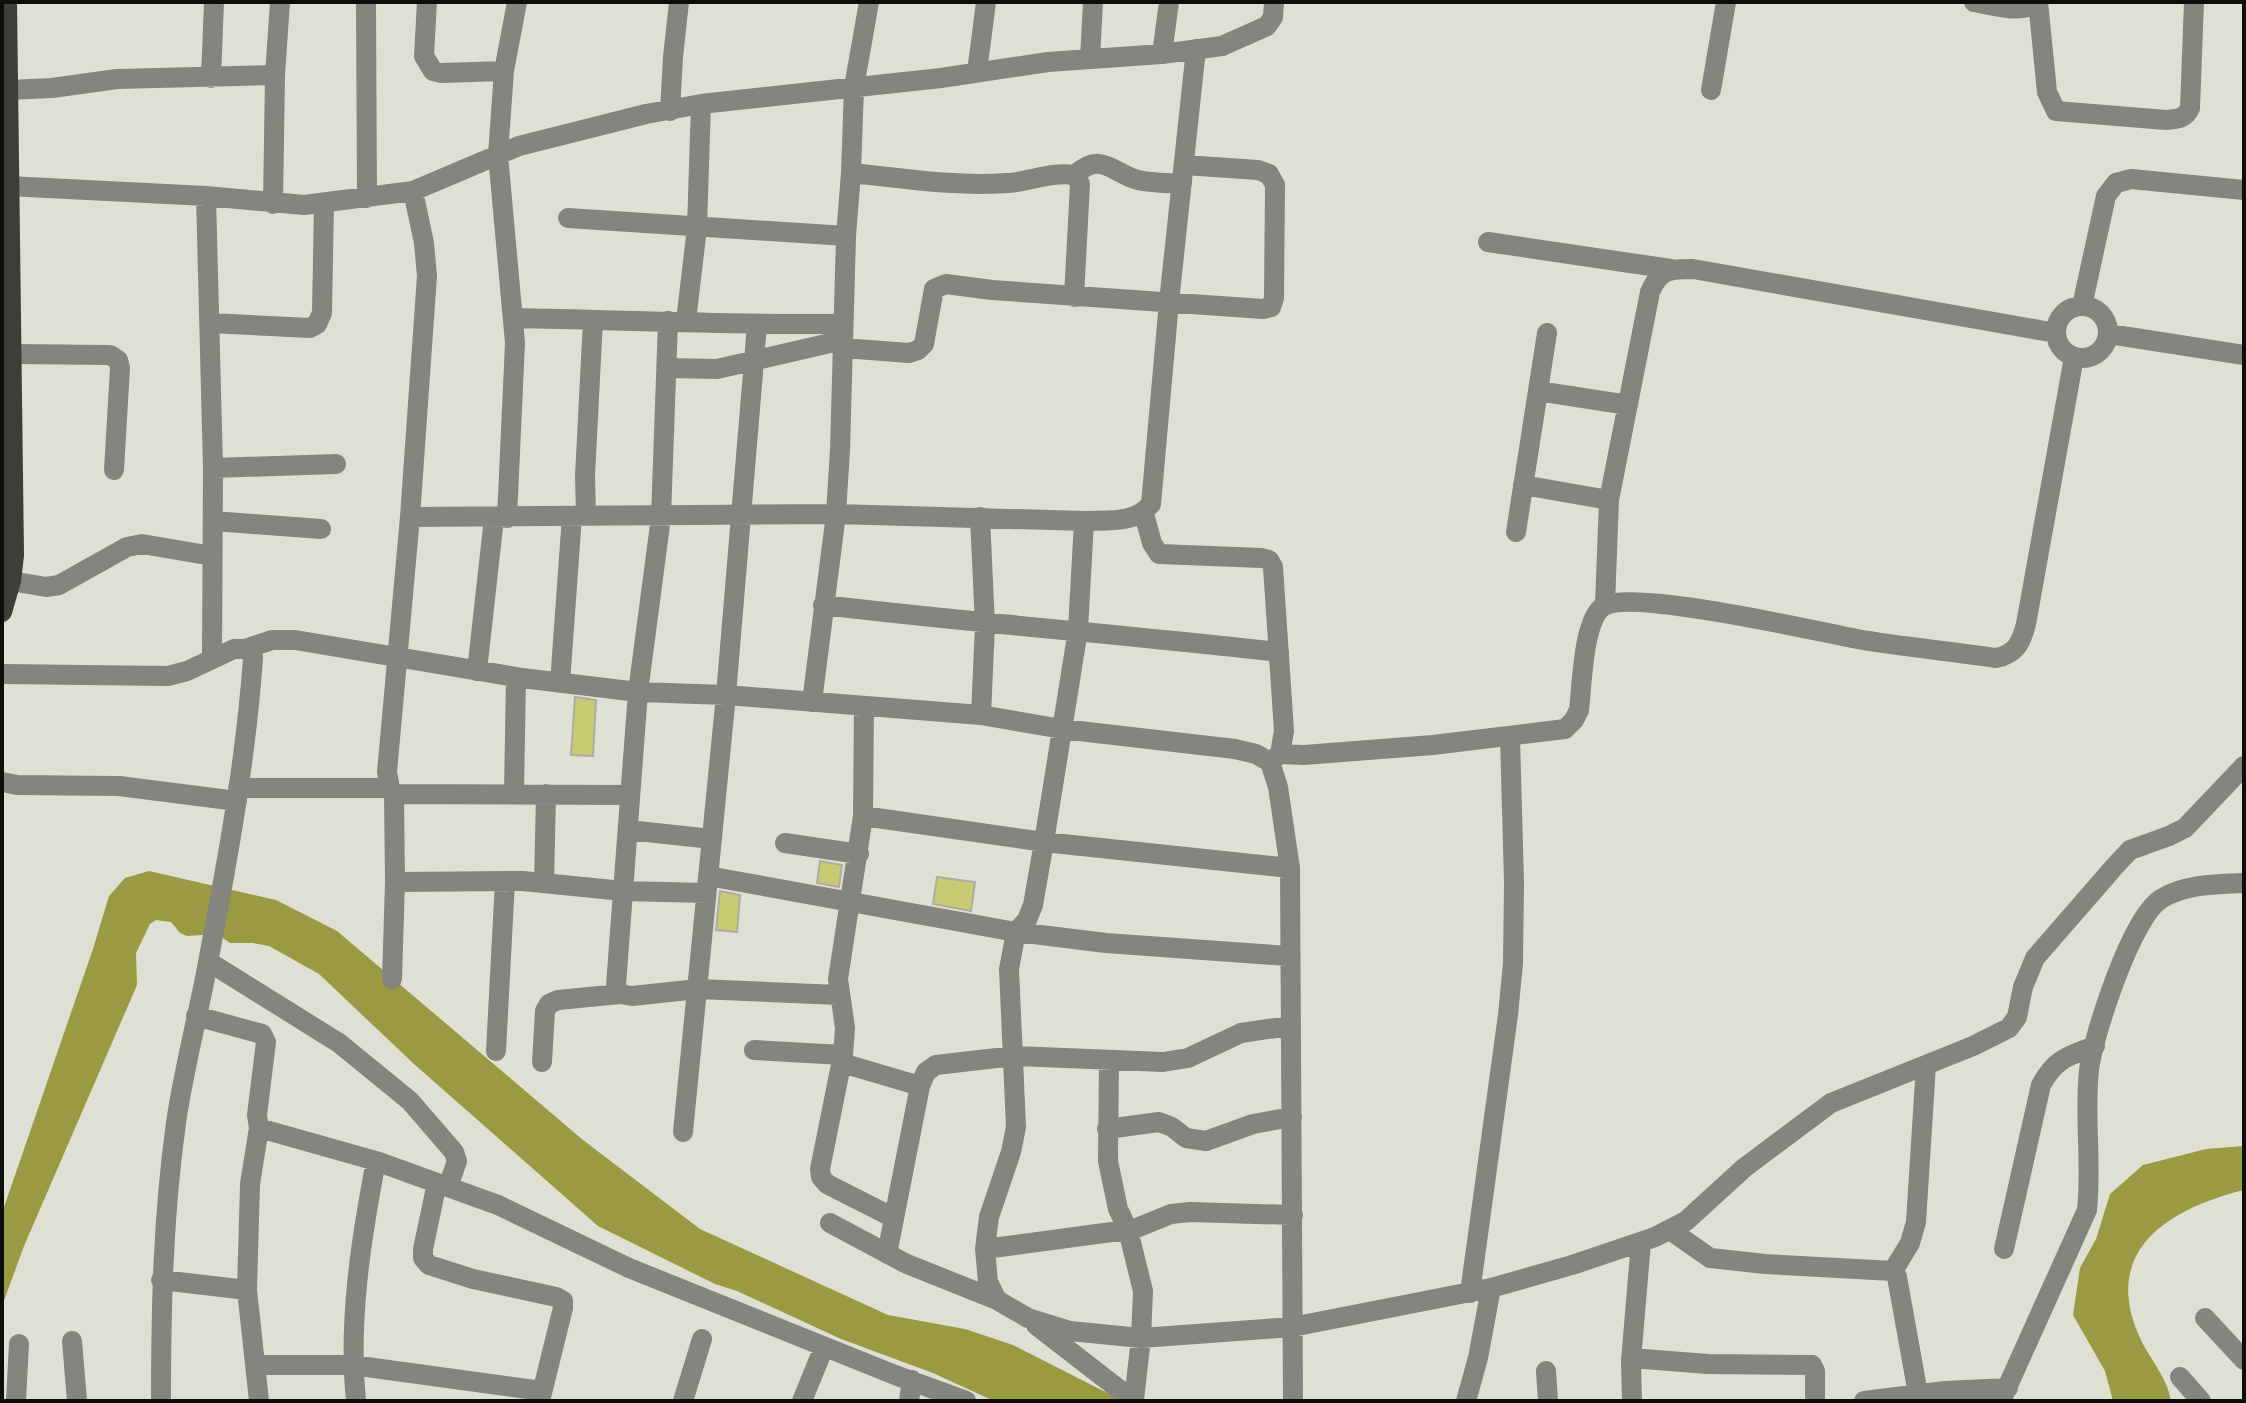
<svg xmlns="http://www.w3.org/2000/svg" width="2246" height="1403" viewBox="0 0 2246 1403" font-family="'Public Sans',sans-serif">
<rect width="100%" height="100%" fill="#dfe0d4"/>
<!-- water -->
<path fill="#999a41" d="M149 871 276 900 337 931 583 1140 700 1229 888 1315 965 1329 1013 1345 1123 1401H994L933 1373 841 1339 737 1291 715 1284 598 1226 414 1064 319 974 269 946 253 943H230L217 934 187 936 180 933 171 922 156 920 150 924 136 953 137 985 24 1246 2 1306V1213L93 949 109 896 125 878Z
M2244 1146V1190C2167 1209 2099 1252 2141 1340 2151 1361 2167 1377 2171 1401H2113L2105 1371 2073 1315 2080 1268 2096 1239 2110 1194 2143 1165 2206 1149Z"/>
<!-- building -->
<path fill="#c9cb72" stroke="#adada2" stroke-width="2" d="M575 697 596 700 593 756 571 755Z
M820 861 842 865 839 887 817 883Z
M937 877 975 882 971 911 933 904Z
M720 891 740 895 737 932 716 930Z"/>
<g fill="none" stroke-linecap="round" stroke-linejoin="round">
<!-- minor -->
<path stroke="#858580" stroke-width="20" d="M366 2 367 198
M427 2 424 56 433 71 441 73 504 71
M1974 2C1993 5 2021 15 2037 2
M2038 2 2047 92 2056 111 2166 120C2177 119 2185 119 2190 108L2194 2
M1196 49 1169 302 1151 504C1135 524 1108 520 1084 521L1078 630 1044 842 1033 905 1027 920 1016 932 1009 969 1016 1127 1011 1152 989 1217 985 1249 988 1282 997 1300 1028 1318 1070 1331 1141 1338 1292 1327 1491 1288 1572 1265 1655 1237 1686 1221 1744 1168 1831 1103 1973 1046 2009 1028 2017 1017 2023 987 2035 958 2115 866 2130 850 2169 836 2185 828 2244 766
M1162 54 1169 2
M1090 59 1093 2
M977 72 986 2
M211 78 214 2
M9 90 52 88 117 79 275 75
M1711 90 1726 2
M670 111 673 57 679 2
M851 173C903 178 955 187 1007 183 1030 182 1052 171 1075 175L1080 184 1074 297
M1075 175C1102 150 1113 174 1138 180 1151 183 1168 183 1182 184
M8 186 206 196 304 205 413 191 519 146 646 114 701 104 941 78 1048 62 1162 54 1222 46 1267 26 1273 17 1274 2
M413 191 424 243 427 276 410 517 387 772 390 788 394 794 630 795
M206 196 213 468 212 659
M273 204 275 75 280 2
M568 218 846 236
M1488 242 1671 269
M2056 332a26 26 0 1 1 52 0a26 26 0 1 1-52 0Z
M2082 306 2106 196 2116 183 2131 179 2244 190
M514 318C624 320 733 325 843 324
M668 321 661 517 638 692 616 985 620 994 632 996 698 989 839 995
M686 321 697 228 701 104
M210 323 310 328 317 324 322 313 324 204
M2109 334 2244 355
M843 348 909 353 918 350 924 344 934 289 946 284 992 290 1263 309 1271 307 1274 298 1275 185 1269 174 1258 170 1184 165
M11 354 110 355 118 360 120 368 114 470
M667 368 717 369 843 340
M1538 391 1628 405
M213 468 336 464
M1523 485 1609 500
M1144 514 1152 543 1159 554 1262 558 1269 560 1273 567 1284 731 1280 754 1270 762
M586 515 585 476 593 320
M410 517 836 514 1084 521
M980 517 985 625 981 715
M507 518 515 343 498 155 504 71 517 2
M213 521 321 529
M1516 532 1547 333
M11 581 46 587 59 585 127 547 142 544 212 556
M823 605C975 623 1127 635 1279 652
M1605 605 1609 500 1650 292C1660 269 1669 269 1693 269L2056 333
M477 671 494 518
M2 674 168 676 187 671 234 649H245L272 640H295L522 678 638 692 726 695 981 715 1062 729 1235 749 1256 754 1270 762 1278 787 1290 868 1293 1401
M560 683 572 516
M812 702 836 514 840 450 846 236 851 173 854 87 869 2
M864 707 863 816 838 979 845 1028 843 1055 820 1169 821 1177 827 1184 894 1218
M1280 754 1304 755 1433 745 1565 729 1574 720 1579 710C1582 686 1583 618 1604 606 1633 589 1815 631 1857 639 1903 647 1950 651 1996 658 2016 654 2021 643 2026 624L2074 357
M2 782 17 785 119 786 237 801
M238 788H390
M514 794 516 677
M863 816 1044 842 1290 868
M628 830 712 839
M785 843 859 854
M708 876 1016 932 1106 943 1288 956
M395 882 523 881 623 891 706 893
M544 883 546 794
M209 962 339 1043 410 1101 454 1152 457 1161 448 1187
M392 979 395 882 394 794
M196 1016 262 1034 266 1042 257 1115 259 1128 376 1161 498 1205 629 1268 895 1375 966 1401
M754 1050 843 1055
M496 1051 505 881
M1109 1060 1108 1161 1118 1209 1128 1230 1143 1291 1141 1338 1134 1400
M542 1062 545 1011 549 1004 558 1000 620 994
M842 1063 920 1086
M1107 1129 1159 1122 1172 1127 1186 1138 1206 1141 1253 1124 1292 1117
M683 1132 726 695 757 325
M437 1183 423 1249V1258L429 1265 473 1279 556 1297 563 1301V1308L540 1401
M830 1223 907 1264 997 1300
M1670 1230 1710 1258 1765 1264 1893 1271 1897 1277 1918 1394
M985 1249 1134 1229 1171 1214 1190 1212 1293 1215
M2004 1249 2041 1085C2055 1059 2068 1056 2095 1046
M887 1254 920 1086 926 1072 936 1065 1014 1056 1163 1062 1188 1058 1241 1033 1289 1026
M1893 1271 1910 1243 1916 1222 1926 1065
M161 1280 247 1290
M1470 1293 1508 1015 1513 963 1514 882 1510 737
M2205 1318 2244 1360
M1036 1325 1134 1401
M72 1341 77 1401
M1631 1358 1708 1364 1812 1365 1815 1371V1401
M256 1365H352L542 1391
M1546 1371 1548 1401
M2180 1377 2201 1401
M16 1401 19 1344
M161 1401C161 1308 163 1216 176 1123 184 1067 199 1013 209 957 228 858 246 758 253 658L251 651 245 649
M259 1401 247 1290 250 1184 259 1128
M356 1401C348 1322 361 1239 376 1161
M683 1401 702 1339
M802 1401 824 1347
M909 1401 912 1380
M1466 1401 1478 1358 1491 1288
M1632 1401 1631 1361 1641 1242
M1864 1401 1945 1391 2008 1388
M2001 1401 2087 1210C2092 1164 2084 1117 2089 1070 2093 1036 2132 916 2161 899 2185 884 2217 884 2244 883"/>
<!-- major -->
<path stroke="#3d3e36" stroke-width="20" d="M2 612 11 581 14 555 7 2"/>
</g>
<!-- border -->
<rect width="2246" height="1403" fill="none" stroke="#0d0d09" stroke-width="8"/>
</svg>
